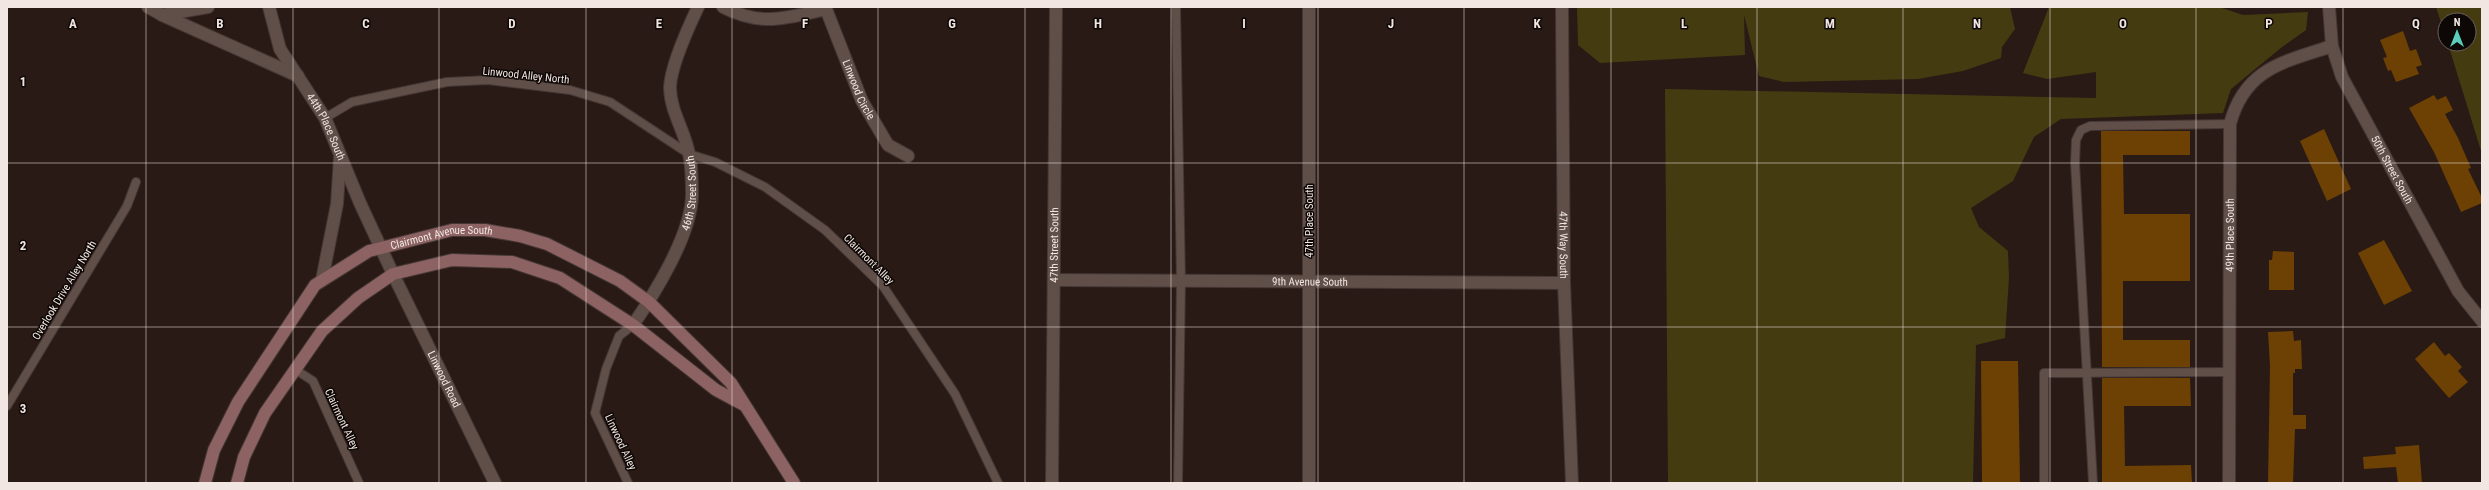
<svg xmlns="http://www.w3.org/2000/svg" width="2489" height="490" viewBox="0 0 2489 490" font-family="'Roboto Condensed',sans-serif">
<rect width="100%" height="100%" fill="#2a1a15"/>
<!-- green -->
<path fill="#453b11" d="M1577 7H2010L2015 29 2002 47 2001 58 1963 71 1918 79 1784 82 1759 76 1744 15 1745 55 1600 63 1578 45Z
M2049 7H2219L2243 15 2308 12 2306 30 2282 47 2231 89 2223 113 2061 119 2034 137 2013 181 1971 208 1979 227 2008 251 2009 278 2005 338 1976 345 1973 483H1668L1665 89 2096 98V72L2047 79 2023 73Z
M2436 7H2482V154L2448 44H2469V20H2445V35Z"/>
<!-- building -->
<path fill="#6c4103" d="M2403 31 2410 51 2416 49 2422 65 2416 67 2419 74 2396 82 2391 70 2388 71 2383 58 2387 57 2380 40Z
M2434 95 2437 100 2446 96 2453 110 2445 114 2458 138 2471 168 2468 169 2482 198V203L2461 212 2434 152 2409 108Z
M2324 129 2351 189 2327 201 2300 141Z
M2101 131H2190V155H2123L2124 214H2190V281H2123V340H2190V367H2102Z
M2384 240 2412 291 2384 305 2358 253Z
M2273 251 2294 252V290H2269V260H2272Z
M2293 331 2294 341 2301 340 2302 369H2295V373H2293V415H2306V429H2295L2293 483H2268L2270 366 2268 332Z
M2434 342 2445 356 2449 353 2462 367 2458 371 2468 382 2449 398 2415 359Z
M1981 361H2018L2020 483H1982Z
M2102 378H2190L2191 406H2124L2125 466 2191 465 2192 483H2102Z
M2419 445 2422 483H2398L2396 467 2364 469 2363 457 2396 454 2395 447Z"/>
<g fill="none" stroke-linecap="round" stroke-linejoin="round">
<!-- lane casing -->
<g stroke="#433634" stroke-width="10">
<path id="lane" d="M1176 7 1181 281 1178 483
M325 118 352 102 447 82 488 80 570 90 610 102 689 154 715 162 765 187 825 230 883 286 955 394 998 483
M296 370 313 381 359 483
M7 406 127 206 136 182
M628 483 595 413 606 369 619 336 633 325
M2044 483V373L2229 372
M2093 483 2075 163 2076 140 2081 130 2090 126 2230 124"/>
</g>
<!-- street casing -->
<g stroke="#433634" stroke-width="14">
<g id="street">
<path d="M148 7 162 15 208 7"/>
<path id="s1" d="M269 7 280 49 325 118 360 203 393 274 495 483"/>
<path d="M723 7C761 27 787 18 826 9"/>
<path d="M1309 7V483"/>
<path id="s2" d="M1562 7 1564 283 1572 483"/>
<path id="s3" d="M2329 7 2332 46 2342 77 2458 291 2482 321"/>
<path id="s4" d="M826 9 862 101 888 145 908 156"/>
<path d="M162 15 298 76"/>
<path d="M322 280 337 204 340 157"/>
<path id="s5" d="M1055 280 1564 283"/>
<path id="s6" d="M633 325C655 293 691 235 692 196 692 183 692 167 689 154 685 131 670 111 670 87 671 66 689 26 698 7"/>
<path id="s7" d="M1052 483 1056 7"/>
<path id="s8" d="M2229 483 2230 124C2245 68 2284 62 2332 46"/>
</g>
</g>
<!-- secondary casing -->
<g stroke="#433634" stroke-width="14">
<g id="secondary">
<path id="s9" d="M205 483 214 450 238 402 315 285 369 251 452 230H485L520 236 547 244 620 281 649 302 731 383 794 483"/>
<path d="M237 483 244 457 265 413 322 331 358 298 393 274 452 260 512 262 560 278 633 325 716 390 744 405"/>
</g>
</g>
<!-- lane -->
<use href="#lane" stroke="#604e48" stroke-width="8"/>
<!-- street -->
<use href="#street" stroke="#604e48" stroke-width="12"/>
<!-- secondary -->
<use href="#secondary" stroke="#8c6263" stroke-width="12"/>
</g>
<!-- grid -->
<path fill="none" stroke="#f1e6e2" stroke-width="1" stroke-opacity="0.55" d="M146 7V483M293 7V483M439 7V483M586 7V483M732 7V483M878 7V483M1025 7V483M1171 7V483M1318 7V483M1464 7V483M1611 7V483M1757 7V483M1903 7V483M2050 7V483M2196 7V483M2343 7V483M7 163H2482M7 327H2482"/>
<g text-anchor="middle" stroke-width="3" stroke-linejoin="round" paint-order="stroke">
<!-- street labels -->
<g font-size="11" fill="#f1e6e2" stroke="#0d0705">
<text transform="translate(526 75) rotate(6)" y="4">Linwood Alley North</text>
<text dy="4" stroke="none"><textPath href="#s4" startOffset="87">Linwood Circle</textPath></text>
<text dy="4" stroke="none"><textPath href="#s1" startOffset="134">44th Place South</textPath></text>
<text dy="4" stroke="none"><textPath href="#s3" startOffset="177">50th Street South</textPath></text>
<text dy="4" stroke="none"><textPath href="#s6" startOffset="146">46th Street South</textPath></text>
<text transform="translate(1309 221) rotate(-90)" y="4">47th Place South</text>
<text dy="4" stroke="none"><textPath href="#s8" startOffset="248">49th Place South</textPath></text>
<text dy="4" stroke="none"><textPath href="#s9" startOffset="366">Clairmont Avenue South</textPath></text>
<text dy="4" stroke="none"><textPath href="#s7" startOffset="238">47th Street South</textPath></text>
<text dy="4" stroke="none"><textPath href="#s2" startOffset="238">47th Way South</textPath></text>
<text transform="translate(869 259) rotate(45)" y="4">Clairmont Alley</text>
<text dy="4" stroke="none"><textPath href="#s5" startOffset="255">9th Avenue South</textPath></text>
<text transform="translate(64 290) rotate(-59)" y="4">Overlook Drive Alley North</text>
<text dy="4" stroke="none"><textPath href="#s1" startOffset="413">Linwood Road</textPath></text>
<text transform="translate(342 419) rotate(65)" y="4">Clairmont Alley</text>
<text transform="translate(621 442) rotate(65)" y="4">Linwood Alley</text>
</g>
</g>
<g font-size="13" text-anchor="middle" font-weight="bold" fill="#f1e6e2" stroke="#0d0705" stroke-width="3" stroke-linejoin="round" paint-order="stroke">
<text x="73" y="28">A</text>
<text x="220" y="28">B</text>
<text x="366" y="28">C</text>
<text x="512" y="28">D</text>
<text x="659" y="28">E</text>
<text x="805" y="28">F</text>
<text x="952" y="28">G</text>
<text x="1098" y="28">H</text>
<text x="1244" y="28">I</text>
<text x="1391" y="28">J</text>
<text x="1537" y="28">K</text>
<text x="1684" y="28">L</text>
<text x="1830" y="28">M</text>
<text x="1977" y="28">N</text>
<text x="2123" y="28">O</text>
<text x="2269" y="28">P</text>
<text x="2416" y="28">Q</text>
<text x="23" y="86">1</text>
<text x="23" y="250">2</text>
<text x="23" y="413">3</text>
</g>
<!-- border -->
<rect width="2489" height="490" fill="none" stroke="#f1e6e2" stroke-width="16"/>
<!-- north arrow -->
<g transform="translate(2457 32)"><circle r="19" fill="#0d0705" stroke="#68605d"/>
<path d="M0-3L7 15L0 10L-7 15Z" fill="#5bcebb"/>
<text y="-6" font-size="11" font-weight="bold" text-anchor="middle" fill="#f1e6e2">N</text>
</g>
</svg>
